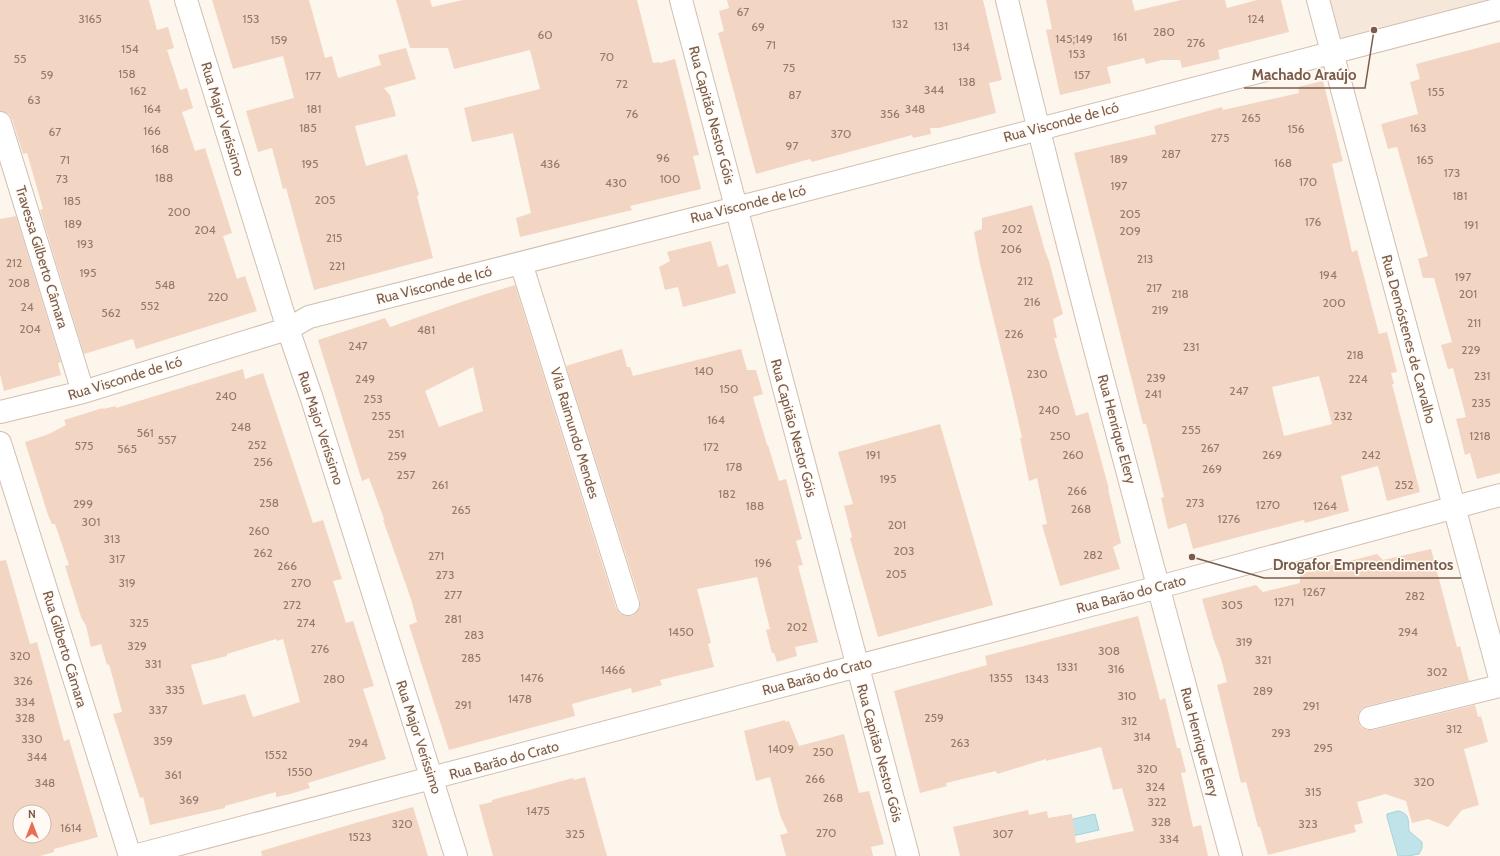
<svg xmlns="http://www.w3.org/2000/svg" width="1500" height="856" viewBox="0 0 1500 856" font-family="Cabin,sans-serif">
<rect width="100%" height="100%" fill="#fdf6ec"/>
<!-- residential -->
<path fill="#f5e8da" d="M1321 0H1500L1336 51Z"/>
<!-- water -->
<path fill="#bfe3e8" stroke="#a5d3da" d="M1398 811C1410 813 1408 820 1409 831L1422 842V848L1419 854 1408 856H1398L1387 817V814Z
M1095 814 1099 830 1068 837 1065 821Z"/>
<!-- building -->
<path fill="#f3d5c3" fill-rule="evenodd" d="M0 0H149L157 30 168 27 174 48 167 50 174 71 180 90 187 88 193 108 182 112 195 151 205 148 232 233 223 236 237 279 245 276 257 311 136 349 133 339 84 354 40 210 43 209 27 153 23 154 12 119 9 114 0 111Z
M212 0H309L325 58 332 56 338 78 381 65 378 55 406 48 416 79 384 88 390 95 396 116 355 126 366 166 407 154 419 195 417 196 433 258 314 290 286 188 283 189 272 148 258 152 246 111 294 98 283 56 233 69Z
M396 0H430L432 7 463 0H637L653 63 659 62 660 63 675 59 699 155 693 156 701 189 630 206 632 210 520 237 516 218 531 213 513 133 472 142 464 108 540 89 530 50 454 69 448 48H410Z
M727 0H983L1002 80 989 83 996 113 939 128H930L931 134 913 138 912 135 812 162 810 159 756 174 718 33 724 31 719 11 729 8Z
M1046 0H1132L1135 11 1181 0H1225L1227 8 1257 0H1281L1289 32 1218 50 1220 59 1182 68 1180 60H1162L1146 64 1144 58 1107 67 1111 83 1060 95 1046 30 1052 29Z
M1500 42V473L1477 479 1470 453 1465 455 1456 419 1466 417 1453 368 1448 369 1441 345 1452 342 1434 278H1423L1418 259 1428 256 1397 147 1388 149 1381 124 1418 114 1410 82 1420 79 1416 64Z
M1323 81 1343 161 1332 164 1352 252 1357 250 1379 334 1387 332 1397 372 1391 373 1394 384H1392L1420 492 1387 501 1378 466 1341 476 1349 511 1305 523 1304 520 1193 549 1186 523 1168 529 1161 498 1164 497 1146 424H1143L1074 153 1156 134 1154 126 1222 107 1223 110 1299 93 1298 87ZM1319 376 1332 424 1284 436 1272 387Z
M1032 205 1045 251 1049 261 1063 314 1053 319 1057 338H1054L1076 416 1088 412 1109 489H1108L1121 543 1113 547 1120 569 1060 586 1042 525 1047 524 1037 478 1029 481 1020 438H1022L1012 394 980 264 974 232 982 229V218Z
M16 216 61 362 58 363 61 375 4 391 0 374V219Z
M711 241 718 267 728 264 736 293 683 307 678 287 665 290 659 267 670 261 667 252Z
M515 285 616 608 619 613 625 616H632L637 612 640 607V600L566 366 622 349 627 367H630L633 376 741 349 747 370H756L763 394 753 397 767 445H768L779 481 786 479 802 539 796 541 803 565 798 566 818 642 795 647 797 656 777 662 774 653H772L766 630 770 629 757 577 697 589 711 643 708 644 714 667 660 680 662 685 632 693 631 688 572 704 575 716 449 750 409 625 417 622 411 599 383 520 384 519 369 478 362 481 318 340 385 318 390 327 467 300ZM473 367 483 411 439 427 425 391Z
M243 369 245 379 263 373 313 523 323 520 342 579 333 581 346 623 353 621 374 686 363 689 386 759 308 783 310 788 290 794 276 797V792L225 806V808L150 825 143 797 140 798 113 714 122 712 109 664 107 665 101 644 91 647 86 626 81 617 65 566 69 565 55 524H52L48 515 25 442 49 434 66 425 64 420 103 408V409L116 406V408ZM276 639 277 641 283 639 300 702 253 717 245 694 203 705 191 665 227 656V654Z
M940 424 993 605 878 637 850 538 852 537 844 506 853 504 838 452Z
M1431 549 1457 647 1460 646 1469 681 1367 706 1361 709 1358 714V721L1361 727 1367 730H1373L1475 705 1478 717 1481 716 1488 742 1464 749 1479 805 1462 810 1448 827 1428 819 1412 823 1406 801 1385 794 1379 796 1357 802 1363 823 1354 825 1356 832 1268 855 1260 827H1258L1246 782 1241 783 1235 758 1217 685 1227 682 1221 659 1214 641 1202 599 1256 585 1263 592 1300 583V574L1318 569 1377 554 1383 560Z
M6 560 30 644 37 642 64 741 69 739 98 837 54 849V852L40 856H0V561ZM20 812H44V836H20Z
M1138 616 1160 700 1165 698 1177 748H1180L1186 772 1181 773 1193 827 1201 825 1208 856H960L953 827 1028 810 1029 815 1047 811 1048 818 1072 814 1076 843 1134 831 1122 788 1113 790 1101 747 1046 761V759L997 774 996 771 946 783 947 786 920 793 894 691 987 665 985 656Z
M785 720V722L789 721 799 746 844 734 859 793 869 791 884 844 871 847 873 856H786L780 835 788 833 780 815 770 777 756 781 744 731Z
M585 777 607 856H493L479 805 492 802V800L573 778 574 780Z
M413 807 428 856H262L261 851 352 824Z"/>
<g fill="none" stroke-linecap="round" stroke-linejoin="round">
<!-- minor casing -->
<g stroke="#d1beb0" stroke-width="24">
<path id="minor" d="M186 0 288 329 312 399 456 856
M681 0 744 237 908 856
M1007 0C1076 287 1154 571 1231 856
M1318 0 1500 678
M0 123 83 392
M521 263 628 604
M0 412 83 392 274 333 288 329 309 317 756 203 1500 9
M0 443 130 856
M1370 718 1500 686
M134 856 1159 587 1500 495"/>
</g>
<!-- minor -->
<use href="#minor" stroke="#fff" stroke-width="22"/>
</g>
<g text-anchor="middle" stroke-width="3" stroke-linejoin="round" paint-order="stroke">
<!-- number labels -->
<g font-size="12" fill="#987a6a">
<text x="743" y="16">67</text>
<text x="90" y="23">3165</text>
<text x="251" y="23">153</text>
<text x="1256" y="23">124</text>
<text x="900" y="28">132</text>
<text x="941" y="30">131</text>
<text x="758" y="31">69</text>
<text x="1164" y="36">280</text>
<text x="545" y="39">60</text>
<text x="1120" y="41">161</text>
<text x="1074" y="43">145;149</text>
<text x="279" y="44">159</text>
<text x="1196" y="47">276</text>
<text x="771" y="49">71</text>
<text x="961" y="51">134</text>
<text x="130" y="53">154</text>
<text x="1077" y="58">153</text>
<text x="607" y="61">70</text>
<text x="20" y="63">55</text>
<text x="789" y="72">75</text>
<text x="127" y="78">158</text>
<text x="47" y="79">59</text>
<text x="1082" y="79">157</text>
<text x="313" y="80">177</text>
<text x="967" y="86">138</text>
<text x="622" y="88">72</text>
<text x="934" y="94">344</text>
<text x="138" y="95">162</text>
<text x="1436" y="96">155</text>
<text x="795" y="99">87</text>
<text x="34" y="104">63</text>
<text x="152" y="113">164</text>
<text x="314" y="113">181</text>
<text x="915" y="113">348</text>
<text x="632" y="118">76</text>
<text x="890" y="118">356</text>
<text x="1251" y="122">265</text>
<text x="308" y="132">185</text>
<text x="1418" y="132">163</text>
<text x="1296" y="133">156</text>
<text x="152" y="135">166</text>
<text x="55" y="136">67</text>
<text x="841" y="138">370</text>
<text x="1220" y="142">275</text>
<text x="792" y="150">97</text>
<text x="160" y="153">168</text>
<text x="1171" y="158">287</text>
<text x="663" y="162">96</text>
<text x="1119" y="163">189</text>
<text x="65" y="164">71</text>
<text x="1425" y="164">165</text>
<text x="1283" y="167">168</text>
<text x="310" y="168">195</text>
<text x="550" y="168">436</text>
<text x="1452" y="177">173</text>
<text x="164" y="182">188</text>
<text x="62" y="183">73</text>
<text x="670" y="183">100</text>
<text x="1308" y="186">170</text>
<text x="616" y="187">430</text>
<text x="1119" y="190">197</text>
<text x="1460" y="200">181</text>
<text x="325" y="204">205</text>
<text x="72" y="205">185</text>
<text x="179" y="216">200</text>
<text x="1130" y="218">205</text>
<text x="1313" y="226">176</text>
<text x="73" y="228">189</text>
<text x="1471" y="229">191</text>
<text x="1012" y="233">202</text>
<text x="205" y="234">204</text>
<text x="1130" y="235">209</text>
<text x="334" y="242">215</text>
<text x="85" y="248">193</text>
<text x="1011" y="253">206</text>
<text x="1145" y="263">213</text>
<text x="14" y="267">212</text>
<text x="337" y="270">221</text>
<text x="88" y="277">195</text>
<text x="1328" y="279">194</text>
<text x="1463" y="281">197</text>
<text x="1025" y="285">212</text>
<text x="19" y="287">208</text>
<text x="165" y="289">548</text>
<text x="1154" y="292">217</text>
<text x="1180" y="298">218</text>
<text x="1468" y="298">201</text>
<text x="218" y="301">220</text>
<text x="1032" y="306">216</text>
<text x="1334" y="307">200</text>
<text x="150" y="310">552</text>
<text x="27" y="311">24</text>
<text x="1160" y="314">219</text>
<text x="111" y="317">562</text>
<text x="1474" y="327">211</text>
<text x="30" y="333">204</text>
<text x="426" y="334">481</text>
<text x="1014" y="338">226</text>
<text x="358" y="350">247</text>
<text x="1191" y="351">231</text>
<text x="1471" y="354">229</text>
<text x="1355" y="359">218</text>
<text x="704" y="375">140</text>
<text x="1037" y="378">230</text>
<text x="1482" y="380">231</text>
<text x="1156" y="382">239</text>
<text x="365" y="383">249</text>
<text x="1358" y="383">224</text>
<text x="729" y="393">150</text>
<text x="1239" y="395">247</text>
<text x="1153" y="398">241</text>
<text x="226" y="400">240</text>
<text x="373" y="403">253</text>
<text x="1481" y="407">235</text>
<text x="1049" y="414">240</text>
<text x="381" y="420">255</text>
<text x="1343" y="420">232</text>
<text x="716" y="424">164</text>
<text x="241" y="431">248</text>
<text x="1191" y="434">255</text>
<text x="145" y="437">561</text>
<text x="396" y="438">251</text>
<text x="1060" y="440">250</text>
<text x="1480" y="440">1218</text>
<text x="167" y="444">557</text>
<text x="257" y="449">252</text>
<text x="84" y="450">575</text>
<text x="711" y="451">172</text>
<text x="1210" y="452">267</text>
<text x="127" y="453">565</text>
<text x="873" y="459">191</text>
<text x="1073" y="459">260</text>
<text x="1272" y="459">269</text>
<text x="1371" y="459">242</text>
<text x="397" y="460">259</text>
<text x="263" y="466">256</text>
<text x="734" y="471">178</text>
<text x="1212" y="473">269</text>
<text x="406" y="479">257</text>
<text x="888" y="483">195</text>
<text x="440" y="489">261</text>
<text x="1404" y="489">252</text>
<text x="1077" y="495">266</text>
<text x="727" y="498">182</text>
<text x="269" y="507">258</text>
<text x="1195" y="507">273</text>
<text x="83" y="508">299</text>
<text x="1268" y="509">1270</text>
<text x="755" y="510">188</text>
<text x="1325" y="510">1264</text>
<text x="1081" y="513">268</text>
<text x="461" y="514">265</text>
<text x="1229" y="523">1276</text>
<text x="91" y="526">301</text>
<text x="897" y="529">201</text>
<text x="259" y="535">260</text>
<text x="112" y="543">313</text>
<text x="904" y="555">203</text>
<text x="263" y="557">262</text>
<text x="1093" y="559">282</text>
<text x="436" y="560">271</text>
<text x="117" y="563">317</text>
<text x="763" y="567">196</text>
<text x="287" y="570">266</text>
<text x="896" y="578">205</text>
<text x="445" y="579">273</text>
<text x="127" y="587">319</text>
<text x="301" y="587">270</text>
<text x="1314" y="596">1267</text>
<text x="453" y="599">277</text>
<text x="1415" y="600">282</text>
<text x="1284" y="606">1271</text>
<text x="292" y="609">272</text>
<text x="1232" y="609">305</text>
<text x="453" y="623">281</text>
<text x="139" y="627">325</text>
<text x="306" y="627">274</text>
<text x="797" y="631">202</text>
<text x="681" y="636">1450</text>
<text x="1408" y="636">294</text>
<text x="474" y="639">283</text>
<text x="1244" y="646">319</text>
<text x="137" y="650">329</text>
<text x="320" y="653">276</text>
<text x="1109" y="655">308</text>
<text x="20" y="660">320</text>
<text x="471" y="662">285</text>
<text x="1263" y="664">321</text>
<text x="153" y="668">331</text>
<text x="1067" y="671">1331</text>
<text x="1116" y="673">316</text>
<text x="613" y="674">1466</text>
<text x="1437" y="676">302</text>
<text x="532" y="682">1476</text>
<text x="1001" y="682">1355</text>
<text x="334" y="683">280</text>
<text x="1037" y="683">1343</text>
<text x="23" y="685">326</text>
<text x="175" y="694">335</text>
<text x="1263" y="695">289</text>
<text x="1127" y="700">310</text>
<text x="520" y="703">1478</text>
<text x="25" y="706">334</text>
<text x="463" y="709">291</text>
<text x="1311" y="710">291</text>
<text x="158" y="714">337</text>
<text x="25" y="722">328</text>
<text x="934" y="722">259</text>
<text x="1129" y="725">312</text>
<text x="1454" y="733">312</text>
<text x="1281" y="737">293</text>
<text x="1142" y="741">314</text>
<text x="32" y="743">330</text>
<text x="163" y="745">359</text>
<text x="358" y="747">294</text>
<text x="960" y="747">263</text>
<text x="1323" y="752">295</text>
<text x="781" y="753">1409</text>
<text x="823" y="756">250</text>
<text x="276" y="759">1552</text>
<text x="37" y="761">344</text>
<text x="1147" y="773">320</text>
<text x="300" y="776">1550</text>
<text x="173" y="779">361</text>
<text x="815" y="783">266</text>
<text x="1424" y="786">320</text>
<text x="45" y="787">348</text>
<text x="1155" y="791">324</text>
<text x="1313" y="796">315</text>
<text x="833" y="802">268</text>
<text x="189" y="804">369</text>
<text x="1157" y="806">322</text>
<text x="538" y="815">1475</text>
<text x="1161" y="826">328</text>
<text x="402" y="828">320</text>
<text x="1308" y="828">323</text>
<text x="71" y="832">1614</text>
<text x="826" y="837">270</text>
<text x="575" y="838">325</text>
<text x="1003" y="838">307</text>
<text x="360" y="841">1523</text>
<text x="1169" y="843">334</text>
</g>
<!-- street labels -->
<g font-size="14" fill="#7a5c4d" stroke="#fffaf3">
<text transform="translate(712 115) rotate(75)" y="5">Rua Capitão Nestor Góis</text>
<text transform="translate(223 119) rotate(73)" y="5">Rua Major Veríssimo</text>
<text transform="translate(1061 122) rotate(-15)" y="5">Rua Visconde de Icó</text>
<text transform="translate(748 204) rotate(-14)" y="5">Rua Visconde de Icó</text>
<text transform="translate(42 257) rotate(73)" y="5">Travessa Gilberto Câmara</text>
<text transform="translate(434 285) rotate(-14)" y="5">Rua Visconde de Icó</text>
<text transform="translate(1409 339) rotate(75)" y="5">Rua Demóstenes de Carvalho</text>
<text transform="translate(125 378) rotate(-17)" y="5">Rua Visconde de Icó</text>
<text transform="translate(321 428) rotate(72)" y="5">Rua Major Veríssimo</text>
<text transform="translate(794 428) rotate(75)" y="5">Rua Capitão Nestor Góis</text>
<text transform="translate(1117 429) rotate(75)" y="5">Rua Henrique Elery</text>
<text transform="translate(575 433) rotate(73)" y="5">Vila Raimundo Mendes</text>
<text transform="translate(1131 594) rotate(-15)" y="5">Rua Barão do Crato</text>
<text transform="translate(65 649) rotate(73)" y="5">Rua Gilberto Câmara</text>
<text transform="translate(817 676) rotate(-15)" y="5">Rua Barão do Crato</text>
<text transform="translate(419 737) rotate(72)" y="5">Rua Major Veríssimo</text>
<text transform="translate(1200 742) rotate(75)" y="5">Rua Henrique Elery</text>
<text transform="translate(880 753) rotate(75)" y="5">Rua Capitão Nestor Góis</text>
<text transform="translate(504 760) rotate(-15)" y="5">Rua Barão do Crato</text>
</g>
</g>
<!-- callouts -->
<path fill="none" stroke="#7a5c4d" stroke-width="1.5" d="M1374 30L1365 88H1244M1192 557L1264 578H1461"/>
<g fill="#7a5c4d" stroke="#fffaf3" stroke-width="1.5">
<circle cx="1374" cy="30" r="4"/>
<circle cx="1192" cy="557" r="4"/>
</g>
<g font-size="15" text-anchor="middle" font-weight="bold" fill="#7a5c4d" stroke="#fffaf3" stroke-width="3" stroke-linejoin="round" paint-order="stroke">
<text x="1304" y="80">Machado Araújo</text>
<text x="1363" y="570">Drogafor Empreendimentos</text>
</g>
<!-- north arrow -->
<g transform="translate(32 824)"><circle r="19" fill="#fffaf3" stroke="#cabbb1"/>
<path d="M0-3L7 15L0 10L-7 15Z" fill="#e76f51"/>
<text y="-6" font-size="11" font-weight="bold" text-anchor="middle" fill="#7a5c4d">N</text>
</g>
</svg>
